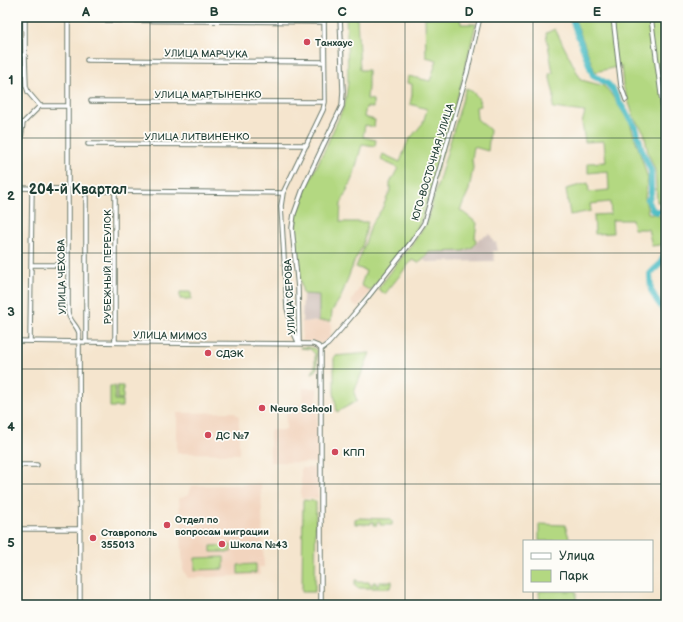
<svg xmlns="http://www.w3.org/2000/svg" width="683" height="622" viewBox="0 0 683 622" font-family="'Balsamiq Sans',sans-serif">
<rect width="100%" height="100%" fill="#fdfcf7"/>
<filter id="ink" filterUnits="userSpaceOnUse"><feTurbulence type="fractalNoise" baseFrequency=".025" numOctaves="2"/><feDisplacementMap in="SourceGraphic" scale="8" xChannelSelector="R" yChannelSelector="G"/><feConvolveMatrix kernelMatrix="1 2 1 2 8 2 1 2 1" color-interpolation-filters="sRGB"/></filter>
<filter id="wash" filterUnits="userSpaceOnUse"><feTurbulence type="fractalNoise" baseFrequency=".012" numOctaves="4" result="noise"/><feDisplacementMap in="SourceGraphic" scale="16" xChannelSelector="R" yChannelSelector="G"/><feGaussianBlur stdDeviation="0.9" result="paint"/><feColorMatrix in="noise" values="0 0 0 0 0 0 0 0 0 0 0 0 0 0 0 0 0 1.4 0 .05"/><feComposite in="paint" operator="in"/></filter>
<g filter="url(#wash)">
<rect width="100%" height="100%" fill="#f5e5ce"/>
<!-- built -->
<path fill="#f2d4be" d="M361 285 370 291 358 307 351 302Z
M331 321V329L329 341 325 343 302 341V322Z
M303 388H317L318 463 270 462V430H286V410L292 404H302Z
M234 412 239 417V454L177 453V413Z
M301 468H318V498H301Z
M261 484 264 567H259L260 575 188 578 183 570 179 498 189 494 191 486Z"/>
<!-- industrial -->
<path fill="#cfc0ba" d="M490 234 494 243 496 242 498 251H493L495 261 426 262 423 258 429 252 463 251 473 248 480 238Z
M303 294 319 295V321L302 322Z"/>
<!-- green -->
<path fill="#b3d881" stroke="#698a5a" d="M346 17H357L360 70H368V87L367 99 373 100V108L366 107 364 117 375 120 374 127 365 125 363 137 376 140 375 146 362 144 354 174 341 204 340 222H368L362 247 354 262 341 297 332 311 331 321H319V295L303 294 300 278 296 233V218L305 190 325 149 345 104 348 82 347 38Z
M425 17H460L461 24H476C460 90 443 156 421 221L418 228 406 245 370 291 361 285 366 271 356 267 364 247 371 225 382 209 390 191V183L398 168 381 160 383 154 400 162 408 141 423 123 427 109 410 104 412 95V84L407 83 408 76 430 81 437 60 426 57Z
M574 17H666V202H657L655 170 648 153 644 132 635 120 623 86 621 66 595 72Z
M555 29 581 80 604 86 611 94 630 123 648 178 645 198 648 213 659 215C666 227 666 230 666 244L652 246 648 229H634L632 220H612L613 233 595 234 594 215 611 214 610 202 590 204 591 211 570 215 566 189 588 183 589 192 609 190 608 171 588 173V163L606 162 604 141 585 142 582 123 585 112 553 108 554 95 549 74 553 73 546 33Z
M466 88C474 92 479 96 481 106L476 107 477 119 490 130 488 151 474 147 472 159 473 168 469 190 460 210 477 223 475 237 476 242 473 247 463 251 429 252 419 263 412 260 385 294 378 289 408 249 412 244 426 224Z
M180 292H191V299H180Z
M300 347C306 347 313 346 317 351V368L313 373H312L315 367V354L310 349 300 348Z
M370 353 354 392 357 401 337 412 334 392V356Z
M110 386H115V400H122V407H110Z
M117 386H123V399H117Z
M303 500 316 501 315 592H302Z
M358 518 390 519 392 521V525H380V522H377V525H374V522H371V524H355V519Z
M539 524 565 525 570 541H539Z
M231 545V552H211V546Z
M224 557V569L195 570V558Z
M256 564V573L238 574V565Z
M355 580H357V582H370V585H373V582H376V585H379V582H391V581H392V585L390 588H357L355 586Z
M539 591H576V605H540Z"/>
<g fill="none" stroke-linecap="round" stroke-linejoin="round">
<!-- river -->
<path stroke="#50bec6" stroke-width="6" d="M571 17 593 75 608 84 613 90 620 103 636 128 642 150 651 171V192L650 197 648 200 652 209 656 212 666 209
M666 222V223
M666 253C663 257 662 261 659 265 657 267 652 271 650 274L651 290 657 301 666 313"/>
</g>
</g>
<g filter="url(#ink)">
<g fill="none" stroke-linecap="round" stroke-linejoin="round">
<!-- minor casing -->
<g stroke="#6a786a" stroke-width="5.5">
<path id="minor" d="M68 17V312C69 321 77 325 79 333L80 605
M613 17 621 86 626 100
M651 17 666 132
M87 20 324 22
M17 55H25V17
M25 55 26 86 28 92 40 106
M87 60 324 62
M91 101 325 102
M17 140 21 138 23 123 40 106H68
M88 144 307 145
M17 188 68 189
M104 191 283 193
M115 191V342
M31 265H68
M17 341 158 343 313 344 318 346 321 349
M30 341 32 188
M86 342V197
M299 343 298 288 292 228 294 214 304 186 342 106 343 91 340 17
M299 344 293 331 287 308 281 206 283 193 323 110 325 102 324 17
M321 349 328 344 342 328 368 297 412 241 424 223 467 73 480 17
M17 465H37
M17 529H80
M321 605V349"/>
</g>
<!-- minor -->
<use href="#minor" stroke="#fff" stroke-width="3.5"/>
</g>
</g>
<!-- grid -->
<path fill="none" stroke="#1f3d34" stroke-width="1" stroke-opacity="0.55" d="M150 17V605M278 17V605M405 17V605M533 17V541M17 138H666M17 253H666M17 369H666M17 484H666M533 591V605"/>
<!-- markers -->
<g fill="#d1495b" stroke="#fdfcf7" stroke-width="1.5">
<circle cx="307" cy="42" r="4"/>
<circle cx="208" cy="353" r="4"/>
<circle cx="262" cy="408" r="4"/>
<circle cx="208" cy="435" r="4"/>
<circle cx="335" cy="452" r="4"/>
<circle cx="167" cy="525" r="4"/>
<circle cx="93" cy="538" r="4"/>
<circle cx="222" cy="544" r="4"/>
</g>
<g text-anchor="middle" stroke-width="3.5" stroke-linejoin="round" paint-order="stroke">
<!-- poi labels -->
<g font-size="10" font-weight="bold" fill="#1f3d34" stroke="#fdfcf7" text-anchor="start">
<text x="315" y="46">Танхаус</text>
<text x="216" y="357">СДЭК</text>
<text x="270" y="412">Neuro School</text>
<text x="216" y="439">ДС №7</text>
<text x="343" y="456">КПП</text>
<text x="175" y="523">Отдел по<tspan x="175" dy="12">вопросам миграции</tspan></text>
<text x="101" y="536">Ставрополь<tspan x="101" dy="12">355013</tspan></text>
<text x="230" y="548">Школа №43</text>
</g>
<!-- street labels -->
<g font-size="10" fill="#1f3d34" stroke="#fdfcf7">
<text transform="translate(206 53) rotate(1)" y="4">УЛИЦА МАРЧУКА</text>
<text x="208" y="98">УЛИЦА МАРТЫНЕНКО</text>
<text x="197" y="140">УЛИЦА ЛИТВИНЕНКО</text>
<text transform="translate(432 162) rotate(-73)" y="4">ЮГО-ВОСТОЧНАЯ УЛИЦА</text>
<text transform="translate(107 267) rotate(-90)" y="4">РУБЕЖНЫЙ ПЕРЕУЛОК</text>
<text transform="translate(61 277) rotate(-91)" y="4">УЛИЦА ЧЕХОВА</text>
<text transform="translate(289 297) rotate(-93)" y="4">УЛИЦА СЕРОВА</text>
<text transform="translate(170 335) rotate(1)" y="4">УЛИЦА МИМОЗ</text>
</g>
<!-- district labels -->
<g font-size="14" font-weight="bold" fill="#1f3d34" stroke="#fdfcf7">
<text x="78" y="194">204-й Квартал</text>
</g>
</g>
<!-- margin -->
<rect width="683" height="622" fill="none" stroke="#fdfcf7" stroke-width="44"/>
<!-- legend -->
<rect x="523" y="540" width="130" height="52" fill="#fdfcf7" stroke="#a4b0a9"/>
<rect x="531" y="553" width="20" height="6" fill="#ffffff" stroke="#a4b0a9"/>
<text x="559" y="560" font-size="12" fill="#1f3d34">Улица</text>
<rect x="531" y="570" width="20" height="12" fill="#b3d881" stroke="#a4b0a9"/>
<text x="559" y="580" font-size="12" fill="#1f3d34">Парк</text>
<rect x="22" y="22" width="639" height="578" fill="none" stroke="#1f3d34" stroke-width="1.5"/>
<g font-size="13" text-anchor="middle" font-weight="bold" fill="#1f3d34">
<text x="86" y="16">A</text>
<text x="214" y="16">B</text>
<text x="342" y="16">C</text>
<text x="469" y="16">D</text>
<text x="597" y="16">E</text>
<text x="11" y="84">1</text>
<text x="11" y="200">2</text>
<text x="11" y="316">3</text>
<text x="11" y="431">4</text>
<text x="11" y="547">5</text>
</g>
</svg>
